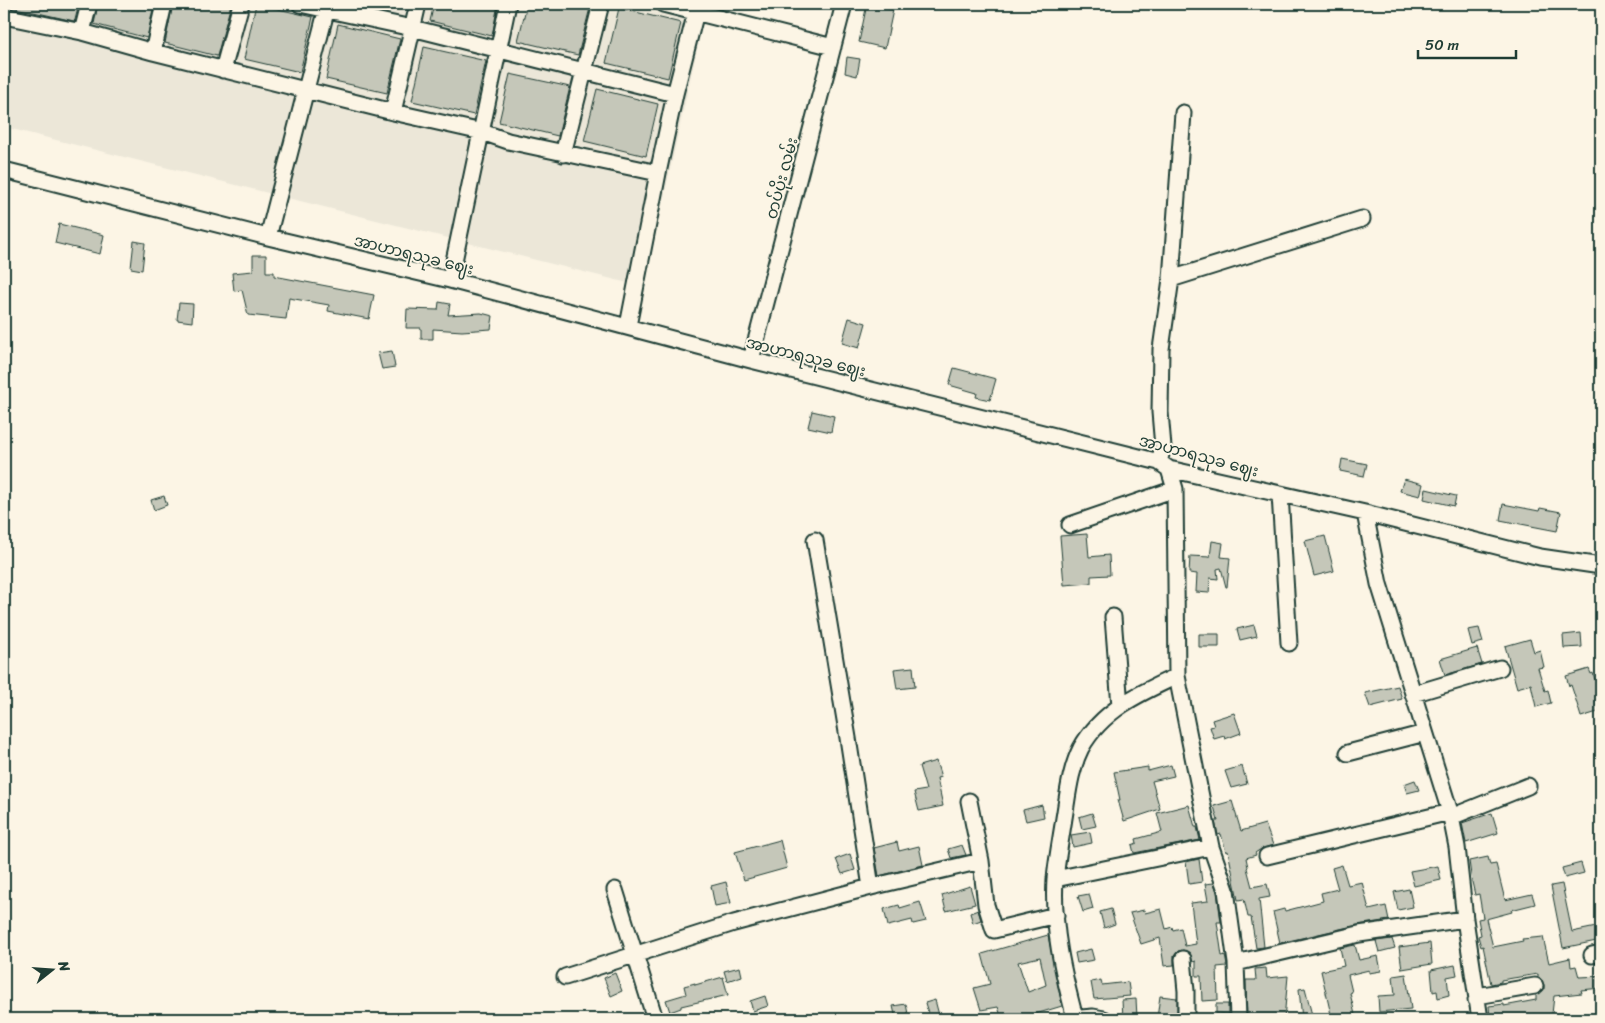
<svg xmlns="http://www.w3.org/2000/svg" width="1605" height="1023" viewBox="0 0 1605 1023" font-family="Sriracha,'Noto Sans Myanmar',sans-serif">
<rect width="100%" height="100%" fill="#fcf5e5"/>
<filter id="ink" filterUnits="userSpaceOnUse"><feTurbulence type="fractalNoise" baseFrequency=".02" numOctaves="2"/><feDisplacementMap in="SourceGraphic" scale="10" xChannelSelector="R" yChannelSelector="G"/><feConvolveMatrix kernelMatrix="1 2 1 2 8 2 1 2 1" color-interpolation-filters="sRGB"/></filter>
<g filter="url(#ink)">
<!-- built -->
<path fill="#ece7d8" d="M4 4H707L644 287 4 127Z"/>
<!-- building -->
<path fill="#c5c7b9" stroke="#1f3d34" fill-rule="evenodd" d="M12 4H79L75 20 74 21 11 7Z
M98 4H154L147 38 94 24Z
M173 4H231L217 56 165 43Z
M256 4 313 17 300 72 244 59Z
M434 4H498L492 36 430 21Z
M527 4H591L578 55 518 41Z
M867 4 893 10 885 48 859 42Z
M619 8 681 23 668 78 606 63Z
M338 24 400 39 387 93 326 79Z
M424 47 486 61 474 115 412 101Z
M847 57 860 59 857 76 845 73Z
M510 74 570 87 558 136 499 122Z
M597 89 658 104 646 156 584 141Z
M59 224 104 235 100 254 55 243Z
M134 241 145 243 142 270 131 268Z
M253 255H266V272H274V276L374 295 369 319 328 311 329 305 289 298 286 319 248 315 242 290 234 291 232 273 253 271Z
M439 302 450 304 448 315 481 313 493 316 491 329 462 331 433 329V339H421V328H406L407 309 438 310Z
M179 303 193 304 192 322 177 320Z
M849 318 866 323 859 348 842 343Z
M392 351 395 367 382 369 378 353Z
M954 368 996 379 990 400 976 397 977 393 949 385Z
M812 411 834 416 831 432 808 427Z
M1342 459 1367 464 1364 476 1340 471Z
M1404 479 1423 484 1420 496 1400 491Z
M1426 489 1456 496 1454 506 1424 499Z
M164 496 167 505 154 510 151 500Z
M1503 504 1539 511 1540 508 1561 512 1557 531 1500 520Z
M1087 534 1089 557 1109 555 1110 575 1091 576V583L1064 585 1060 536Z
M1325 536 1334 571 1314 576 1305 541Z
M1212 541 1223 543 1221 557 1230 558 1227 587H1226L1221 568 1217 569 1218 579 1210 578 1209 593 1196 592 1197 574 1189 573 1190 556 1210 557Z
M1254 625 1257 636 1240 640 1237 629Z
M1479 628 1483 642 1472 645 1468 630Z
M1581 633 1582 647 1564 648 1563 635Z
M1199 634H1219V647H1199Z
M1530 639 1534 652 1540 650 1544 667 1538 668 1545 691 1548 690 1551 703 1536 707 1531 684 1517 688 1505 646Z
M1477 648 1482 664 1445 675 1440 659Z
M913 667 915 687 897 689 894 669Z
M1589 669 1591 674 1593 673 1601 700V711L1581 717 1574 694 1571 685 1569 686 1566 676Z
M1398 686 1402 699 1370 707 1365 693Z
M1234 713 1241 733 1225 739 1224 736 1214 739 1210 727 1214 726 1212 720Z
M936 761 941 777 937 778 943 806 919 811 914 792 926 790 919 766Z
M1171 765 1174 776 1152 781 1160 809 1124 821 1118 800H1120L1114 772 1148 767V771Z
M1242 766 1247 784 1231 788 1225 771Z
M1415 780 1419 790 1407 793 1404 784Z
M1232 801 1241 831 1265 824 1273 845 1261 849 1255 853 1256 855 1246 858 1248 867 1247 868 1252 887 1267 884 1270 897 1259 899 1264 947 1256 948 1251 917H1248L1244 899 1238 900 1228 851 1226 852 1221 834 1218 835 1215 821H1218L1214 806Z
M1042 805 1044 817 1026 821 1023 810Z
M1189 805 1195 827H1197L1200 840 1134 853 1132 845 1137 843 1136 839 1162 832 1157 813Z
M1092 813 1096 826 1082 829 1079 817Z
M1492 813 1498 833 1466 843 1462 823Z
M1090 832 1092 843 1073 847 1071 835Z
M780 840 787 868 744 880 735 852Z
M897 842 899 851 919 846 923 865 879 876 874 848Z
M962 845 966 855 951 858 948 849Z
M850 854 855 870 842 874 836 859Z
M1488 857 1490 865 1496 864 1505 900 1532 894 1535 904 1511 910 1512 912 1486 919 1493 947 1523 941 1522 939 1543 937 1549 963 1570 958 1571 967 1576 966 1579 977 1601 976V988L1581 990 1582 993 1554 996 1552 1014 1536 1016V1014L1513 1019H1490L1489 1006 1504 1004V1006L1536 1000V995L1544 990V985L1542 980 1538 977V974L1501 980V982L1491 984 1483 946 1481 947 1478 936 1481 935 1478 919 1483 918 1479 894 1475 895 1472 882 1469 861Z
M1199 859 1202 882 1189 884 1186 862Z
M1581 863 1584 873 1565 878 1562 868Z
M1342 865 1348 885 1362 882 1369 910 1386 906 1389 920 1357 925 1280 943 1273 912 1284 909 1285 911 1323 901 1321 893 1338 889 1332 868Z
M1438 866 1441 880 1414 886 1410 871Z
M726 882 731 903 715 906 711 886Z
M1214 883 1217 892 1221 922H1217L1222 956 1225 955 1227 966 1217 967 1218 1000 1202 1001 1201 976H1196V961L1193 962 1190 953 1183 950 1178 951 1174 956V965L1164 966 1160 938 1141 944 1130 913 1144 910 1145 913 1161 909 1166 929 1172 927 1173 930 1181 928 1185 946 1196 944 1191 903 1208 901 1205 884Z
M1562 884 1572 932 1601 926V940L1563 948 1551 886Z
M970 886 975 904 946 911 942 895Z
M1409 889 1413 907 1398 910 1394 892Z
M1089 894 1093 909 1083 912 1078 896Z
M920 902 926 921 913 924 912 920 888 926 884 909 899 905 900 908Z
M1111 909 1115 924 1104 928 1100 912Z
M978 910 981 920 973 923 970 913Z
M1048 935 1062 1006 1019 1019H1002L998 1007 981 1010 974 988 990 984 982 954ZM1040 957 1046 985 1028 992 1018 962Z
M1392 939 1395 948 1379 952 1376 941Z
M1430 943 1432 964 1402 969 1399 947Z
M1355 945 1359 960 1378 956 1381 971 1369 973V970L1348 975 1352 992 1350 993 1356 1019H1332L1321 971 1344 966 1340 948Z
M1091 949 1094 960 1077 963 1075 953Z
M1455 965 1457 975 1447 977 1449 995 1438 998 1437 991 1433 992 1431 970Z
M740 967 742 976 727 981 724 971Z
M1266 968 1267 978 1288 976 1284 1019H1247L1246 980H1256L1255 969Z
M615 973 622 991 611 996 604 978Z
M1406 974 1411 1009 1379 1012 1378 996 1395 995 1393 976Z
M723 977 728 995 681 1006V1008L670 1012 666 1000 686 994 684 986 695 983V985Z
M1101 980 1102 985 1128 982 1130 996 1094 999 1091 982Z
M1305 988 1313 1019H1302L1299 989Z
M765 996 768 1006 753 1011 750 1001Z
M1160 996 1177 998V1019L1157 1018Z
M1136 999 1137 1017 1123 1018 1122 1000Z
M935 1000 940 1019H930L925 1003Z
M906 1004 909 1019H896L893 1006Z
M1216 1004H1228V1014L1216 1013Z"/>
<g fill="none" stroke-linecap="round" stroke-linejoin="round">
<!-- minor casing -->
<g stroke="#1f3d34" stroke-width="19">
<path id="minor" d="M300 4 412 28 675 94
M663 4 833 47
M4 16 82 32 153 52 393 112 482 132 508 141 658 173 628 326
M82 32 89 4
M153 52 164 4
M223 70 241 4
M393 112 418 4
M563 154 601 4
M4 170 268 237 450 280 751 360 1159 462 1169 469 1365 513 1540 557 1601 566
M658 173 675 94 696 12
M268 237 328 4
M1171 279 1362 219
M450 280 508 4
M751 360 844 4
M1159 462 1163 447 1160 412 1161 349 1171 279 1183 113
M1169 469 1175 489 1177 676 1211 847 1226 890 1236 963 1238 1019
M1280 494 1289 643
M1365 513 1379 584 1450 812 1457 847 1465 919 1480 1019
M1070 525 1175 489
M815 540 848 738 871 887
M1113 617 1120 706
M1413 694 1500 668
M1348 753 1425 733
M969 801 981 861 986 905 994 930 1056 915
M1451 817 1528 786
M1267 856 1450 812
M1055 879 1211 847
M615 890 655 1019
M1592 955 1601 953
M1183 959 1186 991V1019
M1236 963 1359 934 1465 919
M565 977 734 923 871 887 981 861
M1476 1000 1483 995 1535 986
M1075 1018C1063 973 1052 926 1055 879 1057 859 1061 838 1064 818 1068 794 1070 770 1081 748 1102 710 1140 693 1177 676
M1070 1019 1093 1017 1104 1019"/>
</g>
<!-- minor -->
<use href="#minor" stroke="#fcf5e5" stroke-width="15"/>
</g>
</g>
<g text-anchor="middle" stroke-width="4" stroke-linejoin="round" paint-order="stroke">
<!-- street labels -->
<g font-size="16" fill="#1f3d34" stroke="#fcf5e5">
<text transform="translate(781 178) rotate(-75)" y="6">တပ်ပိုး လမ်း</text>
<text transform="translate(414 254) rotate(14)" y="6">အာဟာရသုခ ဈေး</text>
<text transform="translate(806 356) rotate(14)" y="6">အာဟာရသုခ ဈေး</text>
<text transform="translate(1199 455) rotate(15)" y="6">အာဟာရသုခ ဈေး</text>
</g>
</g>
<!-- margin -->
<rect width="1605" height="1023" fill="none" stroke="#fcf5e5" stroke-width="20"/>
<rect x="10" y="10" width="1585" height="1003" fill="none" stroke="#1f3d34" stroke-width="2" filter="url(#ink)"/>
<!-- north arrow -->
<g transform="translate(52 970) rotate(73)" stroke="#fcf5e5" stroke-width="4" paint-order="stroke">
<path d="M0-4L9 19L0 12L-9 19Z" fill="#1f3d34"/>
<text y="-8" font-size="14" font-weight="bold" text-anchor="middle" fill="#1f3d34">N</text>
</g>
<!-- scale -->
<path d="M1418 50v8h98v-8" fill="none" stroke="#1f3d34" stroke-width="2.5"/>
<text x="1425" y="50" font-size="15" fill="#1f3d34" stroke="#fcf5e5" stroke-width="4" paint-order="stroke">50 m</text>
</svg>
